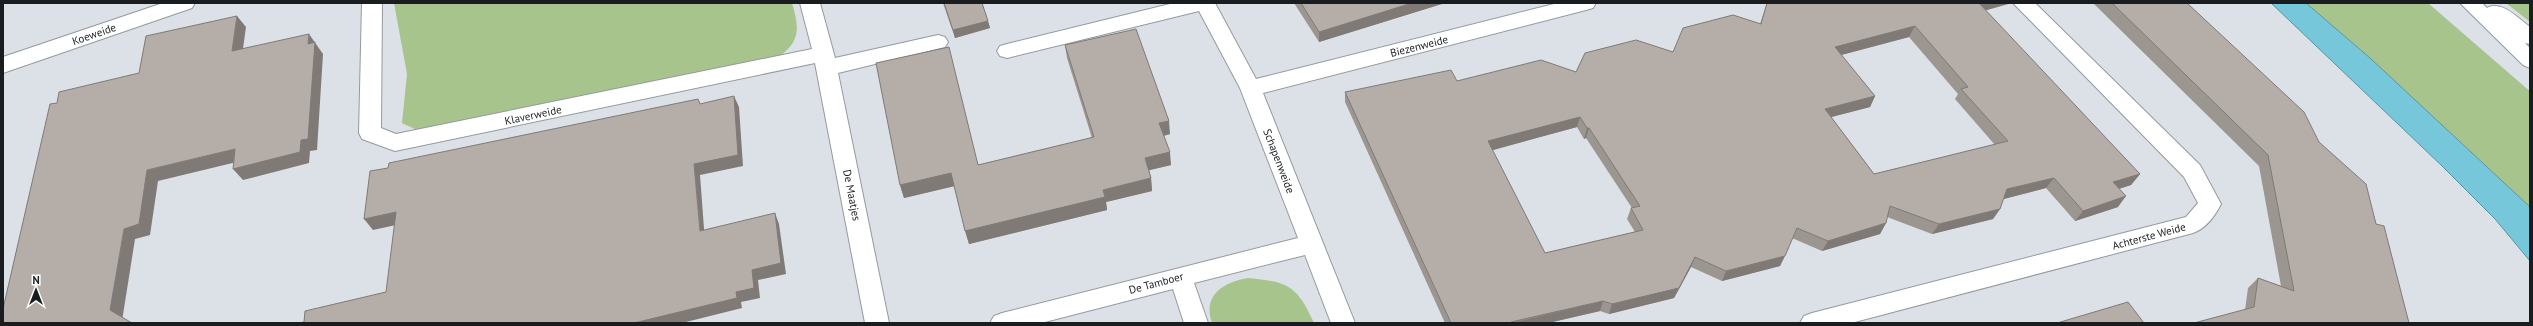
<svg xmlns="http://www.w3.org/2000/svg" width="2533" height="326" viewBox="0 0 2533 326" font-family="'PT Sans',sans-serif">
<rect width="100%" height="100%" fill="#dbe1e7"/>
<!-- green -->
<path fill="#a7c48c" d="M394 3H792C799 27 801 40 780 56L417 130 402 123 407 74Z
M2306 3H2428L2525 87 2530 91V207L2370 58Z
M2506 3H2530V22Z
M1248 278C1289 282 1297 286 1314 323H1212C1202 295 1224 282 1248 278Z"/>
<!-- water -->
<path fill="#76c7da" stroke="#5a94a2" d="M2271 3H2306L2370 58 2530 207V261L2495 219 2442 166Z"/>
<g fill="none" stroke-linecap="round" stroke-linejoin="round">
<!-- street casing -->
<g stroke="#949aa0" stroke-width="2">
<path id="street" d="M163 3H195L192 8 3 73V57Z
M362 3H382L381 128 396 134 812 49 800 3H820L835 58 938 35 945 37 948 42 945 47 838 73 889 323H865L815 63 395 151 362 139 359 133Z
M1174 3H1215L1256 79 1558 3H1596L1593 8 1586 10 1263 93 1355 323H1331L1305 255 1194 283 1208 323H1184L1173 289 1041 323H990L994 316 1002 313 1298 238 1240 88 1199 11 1007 58 1000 56 997 51 1000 46 1007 44Z
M2013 3H2035L2200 165 2221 204C2215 216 2205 229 2193 233L1851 323H1800L1804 316 1812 313 2186 217 2198 203 2184 177Z"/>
</g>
<!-- primary casing -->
<g stroke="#949aa0" stroke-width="2">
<path id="primary" d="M2460 3H2482L2487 8C2502 0 2519 19 2530 27V44L2525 43 2530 48V68L2523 65Z"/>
</g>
<!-- street -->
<use href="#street" fill="#fff" fill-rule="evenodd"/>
<!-- primary -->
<use href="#primary" fill="#fff" fill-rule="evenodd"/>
</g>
<!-- wall -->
<path fill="#9c9690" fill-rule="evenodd" d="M943 3H982L990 28 955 38Z
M1294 3H1445L1319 42Z
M1767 3 1985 11 2140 174 2131 185 2119 189 2118 207 2075 221 2046 188 2003 199 2000 209 1993 219 1932 234 1887 217 1886 223 1880 234 1822 251 1792 238 1780 266 1722 281 1691 267 1674 298 1609 314 1600 311 1548 323H1445L1345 102V92L1457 81 1576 72 1673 52 1760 24ZM1909 37 1958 94 1955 99 1995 145 1874 174 1831 117 1870 107 1875 96 1841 55ZM1577 127 1584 139 1586 138 1632 208H1631L1627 219 1635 232 1545 253 1492 150Z
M2093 3H2187L2319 142 2376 224 2409 323 2245 310 2248 288 2258 278 2281 286 2259 166Z
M1065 45 1170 134 1164 136 1171 165 1149 170 1151 178 1152 191 1106 202 1107 210 969 244 954 186 904 198 900 185 978 165 1092 138 1067 58Z"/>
<!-- shaded-wall -->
<path fill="#7f7a76" d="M1412 3H1445L1319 42V32Z
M1979 3H2012L1973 14Z
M237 16 246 27 241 63 232 51Z
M988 21 990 28 955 38 953 30Z
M1915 26 1909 37 1830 58 1835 47Z
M309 34 323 54 317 150 310 151 309 163 243 180 233 169 308 44Z
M734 96 739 107 743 166 700 175 705 242 700 231 694 164Z
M1875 96 1870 107 1820 120 1825 109Z
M1580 117 1577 127 1486 152 1488 141Z
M1169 121 1170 134 1161 136 1159 123Z
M1587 128H1589L1586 138 1584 139Z
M235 149 245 160 158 181 150 235 135 239 122 321 110 310 124 229 147 170Z
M1170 152 1171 165 1146 171 1145 158Z
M951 173 955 186 904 198 900 185Z
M2140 174 2131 185 2105 193 2113 182Z
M1151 178 1152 191 1106 202 1107 210 969 244 965 231 1103 190Z
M2054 178 2046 188 2000 200 2007 189Z
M2126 196 2118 207 2075 221 2083 211Z
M2000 209 1993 219 1932 234 1939 224Z
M396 212 405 223 373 230 364 219Z
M775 213 779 224 786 274 758 280 760 298 741 302 742 308 682 323H634L736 292 752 270Z
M1886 223 1880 234 1822 251 1828 241Z
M1785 256 1780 266 1722 281 1726 271Z
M1695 257 1691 267 1674 298 1609 314 1612 304Z
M1603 301 1600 311 1548 323H1511Z"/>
<!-- building -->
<path fill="#b5aea8" stroke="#7f7a76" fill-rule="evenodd" d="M944 3H982L988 21 953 30Z
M1301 3H1412L1319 32Z
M1767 3H1980H1979L2140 174 2113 182 2126 196 2083 211 2054 178 2007 189 2000 209 1939 224 1890 206 1886 223 1828 241 1797 228 1785 256 1726 271 1695 257 1679 288 1612 304 1603 301 1511 322 1512 323H1451L1345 92 1451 70 1457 81 1541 60 1576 72 1585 53 1636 40 1673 52 1683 28 1733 15 1761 24ZM1915 26 1968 87 1961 89 2008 141 1874 174 1825 109 1875 96 1835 47ZM1580 117 1587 128H1589L1640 206 1631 208 1643 230 1545 253 1488 141Z
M2112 3H2187L2304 112 2319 142 2366 184 2376 224 2384 226 2409 323H2194L2254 307 2258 278 2294 291 2268 155Z
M237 16 232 51 309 34 308 44 315 42 308 139 301 140 300 152 233 169 235 149 147 170 139 224 124 229 110 310 132 323H3V309L50 104 57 103 59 92 139 73 146 36Z
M1136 29 1169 121 1159 123 1170 152 1145 158 1151 178 1103 190 1105 197 965 231 951 173 900 185 876 63 949 47 978 165 1094 137 1065 45Z
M734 96 738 155 694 164 700 231 775 213 781 263 752 270 754 288 736 292 737 298 634 323H299L304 322 305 311 386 292 396 212 364 219 370 171 388 168 389 163 698 99 700 104Z
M2128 302 2144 323H2057Z"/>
<g text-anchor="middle" stroke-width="3.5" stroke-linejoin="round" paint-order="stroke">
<!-- street labels -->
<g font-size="11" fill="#1a1d1f" stroke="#fff">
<text transform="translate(94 34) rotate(-19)" y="4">Koeweide</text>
<text transform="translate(1419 46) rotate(-14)" y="4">Biezenweide</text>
<text transform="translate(533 115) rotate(-12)" y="4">Klaverweide</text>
<text transform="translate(1279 161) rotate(69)" y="4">Schapenweide</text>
<text transform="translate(852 195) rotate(79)" y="4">De Maatjes</text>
<text transform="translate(2149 236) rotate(-15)" y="4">Achterste Weide</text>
<text transform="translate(1156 283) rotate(-15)" y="4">De Tamboer</text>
</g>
</g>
<!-- border -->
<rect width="2533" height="326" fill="none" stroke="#1a1d1f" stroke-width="8"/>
<!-- north arrow -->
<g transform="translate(36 290)" stroke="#ffffff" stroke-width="3" paint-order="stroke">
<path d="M0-3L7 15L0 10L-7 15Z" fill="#1a1d1f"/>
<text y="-6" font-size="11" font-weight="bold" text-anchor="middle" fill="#1a1d1f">N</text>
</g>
</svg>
